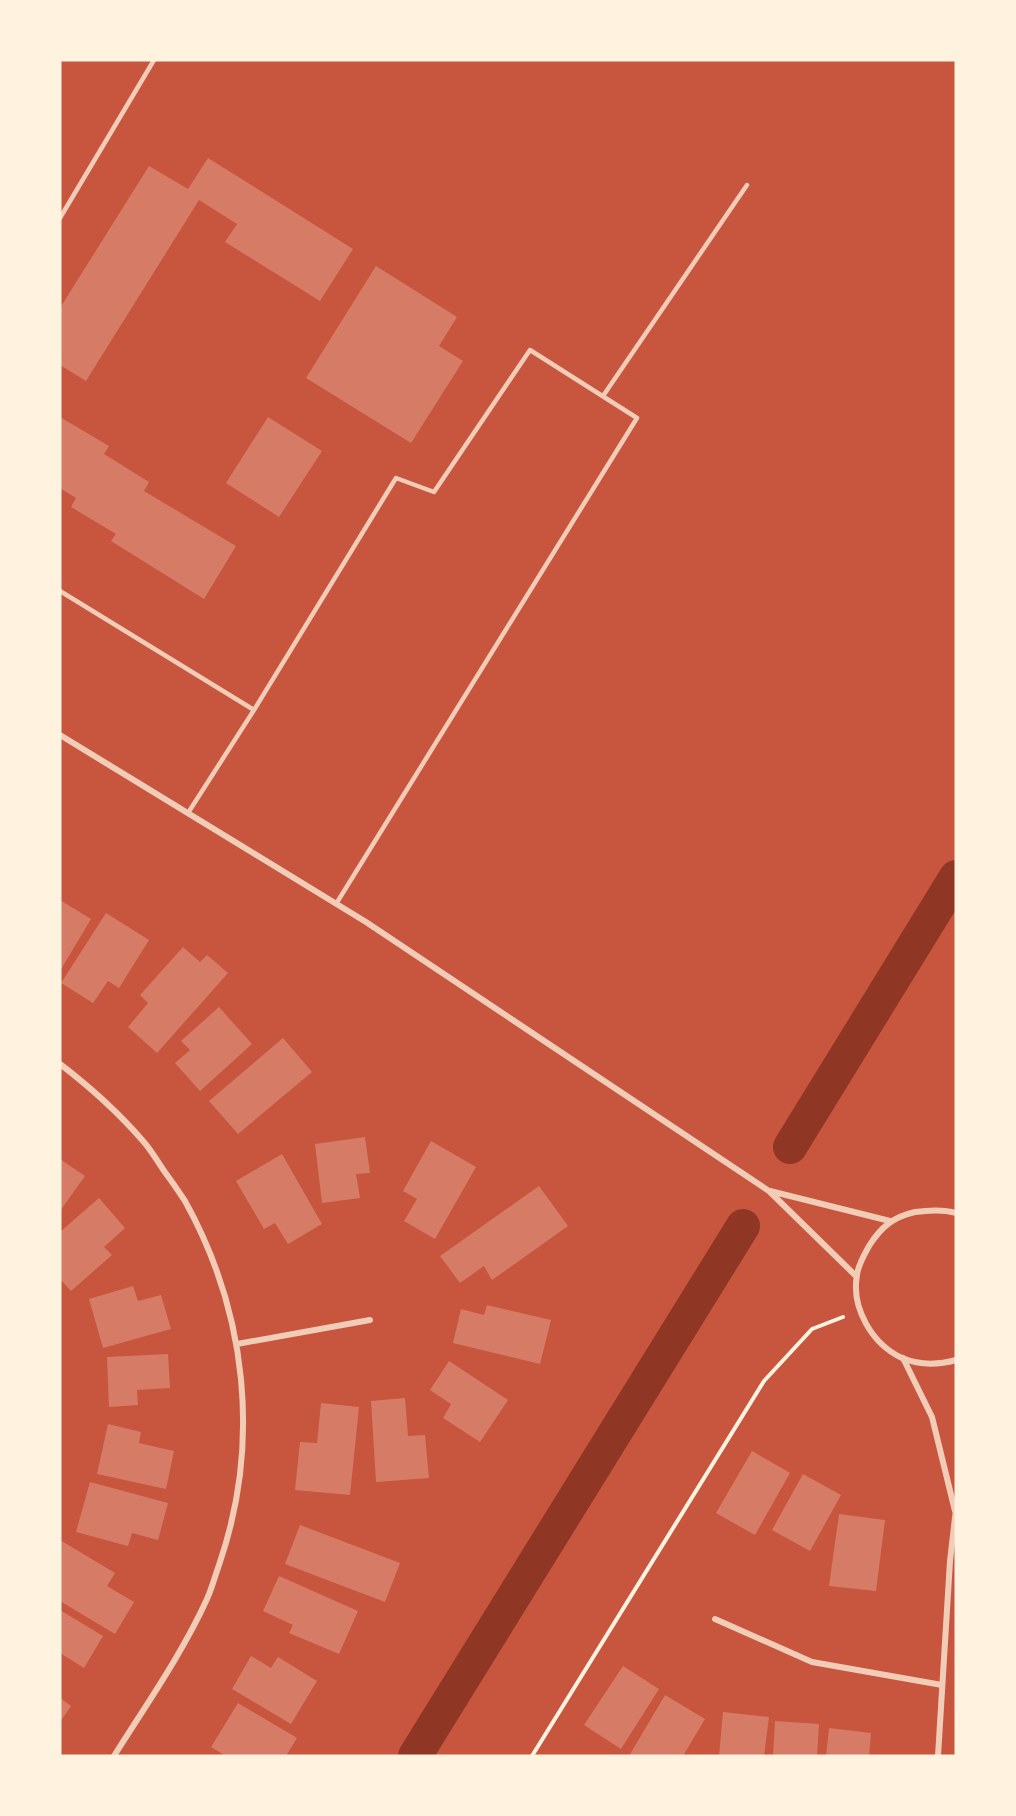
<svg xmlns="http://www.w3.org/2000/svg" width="1016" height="1816" viewBox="0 0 1016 1816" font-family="'Sofia Sans Condensed',sans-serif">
<rect width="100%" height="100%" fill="#c8553d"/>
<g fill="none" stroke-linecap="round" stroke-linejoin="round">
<!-- canal -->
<path stroke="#8f3625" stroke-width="34" d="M790 1147 956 877
M415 1756 743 1226"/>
</g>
<!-- building -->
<path fill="#d67c66" d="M208 158 353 249 320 301 225 242 237 224 199 200 86 381 60 365V308L149 166 188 189Z
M376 266 457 317 439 346 463 361 411 443 306 378Z
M60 417 109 446 104 454 149 482 144 491 236 546 204 599 111 541 116 534 71 507 76 498 60 488Z
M268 417 322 451 279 517 226 483Z
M60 900 91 919 60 971Z
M106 913 149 940 119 988 108 981 93 1003 61 983Z
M183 947 200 962 207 955 228 973 157 1053 128 1027 148 1003 140 995Z
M219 1007 252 1044 200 1091 175 1063 190 1050 181 1041Z
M283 1038 312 1072 238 1134 209 1101Z
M365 1137 370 1173 356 1174 360 1198 322 1203 315 1144Z
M431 1141 476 1167 435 1239 404 1221 417 1199 403 1191Z
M282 1154 322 1224 288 1244 275 1223 264 1229 236 1181Z
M60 1159 85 1176 60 1211Z
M539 1186 568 1226 492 1280 484 1266 460 1283 440 1256Z
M99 1198 125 1228 104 1247 112 1255 71 1291 60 1279V1232Z
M133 1286 138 1301 161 1295 171 1329 103 1348 89 1299Z
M487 1305 551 1320 540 1364 453 1343 461 1309 484 1315Z
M168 1354 170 1388 137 1390 138 1405 109 1407 107 1357Z
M449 1361 508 1400 480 1442 443 1418 451 1404 430 1390Z
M405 1398 408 1436 425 1435 429 1478 376 1482 371 1401Z
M321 1403 359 1407 350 1495 295 1490 300 1442 317 1443Z
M108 1424 141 1432 139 1443 174 1451 166 1489 97 1474Z
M752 1451 790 1473 755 1535 716 1513Z
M803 1474 841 1495 810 1551 772 1530Z
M90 1482 168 1503 158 1540 132 1533 128 1546 76 1532Z
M839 1514 885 1520 876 1591 829 1586Z
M300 1525 400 1563 385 1602 285 1564Z
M60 1540 115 1573 107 1586 134 1602 115 1634 60 1601Z
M279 1576 358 1611 339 1654 289 1633 293 1625 263 1611Z
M60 1610 103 1636 84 1668 60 1653Z
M251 1656 271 1668 278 1657 317 1681 291 1724 232 1689Z
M623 1666 659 1689 621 1749 584 1725Z
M665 1695 705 1719 683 1756H629Z
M60 1698 71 1706 60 1722Z
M238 1703 297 1738 286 1756H226L211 1747Z
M723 1712 769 1717 764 1756H719Z
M775 1721 819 1724 817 1756H773Z
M829 1728 871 1733 869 1756H826Z"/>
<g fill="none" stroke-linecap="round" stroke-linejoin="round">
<!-- path -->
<path stroke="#fff3e0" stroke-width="4" d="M532 1756 764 1381 812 1329 843 1317"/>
<!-- service -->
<path stroke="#f1ccb7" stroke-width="4.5" d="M60 218 154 60
M603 396 747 185
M60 591 254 710
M188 813 254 710 396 478 434 492 530 350 637 418 336 904"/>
<!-- minor -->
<path stroke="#f1ccb7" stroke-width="6" d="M60 735 366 922 769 1191 856 1276
M60 1064C90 1087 118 1112 143 1141 152 1151 159 1164 167 1175 173 1183 179 1192 185 1201 247 1313 261 1443 219 1565 215 1576 212 1588 207 1599 182 1654 146 1705 114 1756
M770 1191 890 1221
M956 1213C943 1209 929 1210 915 1212 893 1217 881 1227 869 1246 864 1255 858 1265 857 1275 851 1308 872 1344 902 1358 919 1365 938 1365 956 1360
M237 1344 370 1320
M903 1358 932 1417 955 1511
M715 1619 812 1662 942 1685
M938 1756 950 1561 956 1509"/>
</g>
<!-- border -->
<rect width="1016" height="1816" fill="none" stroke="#fff3e0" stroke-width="123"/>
</svg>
